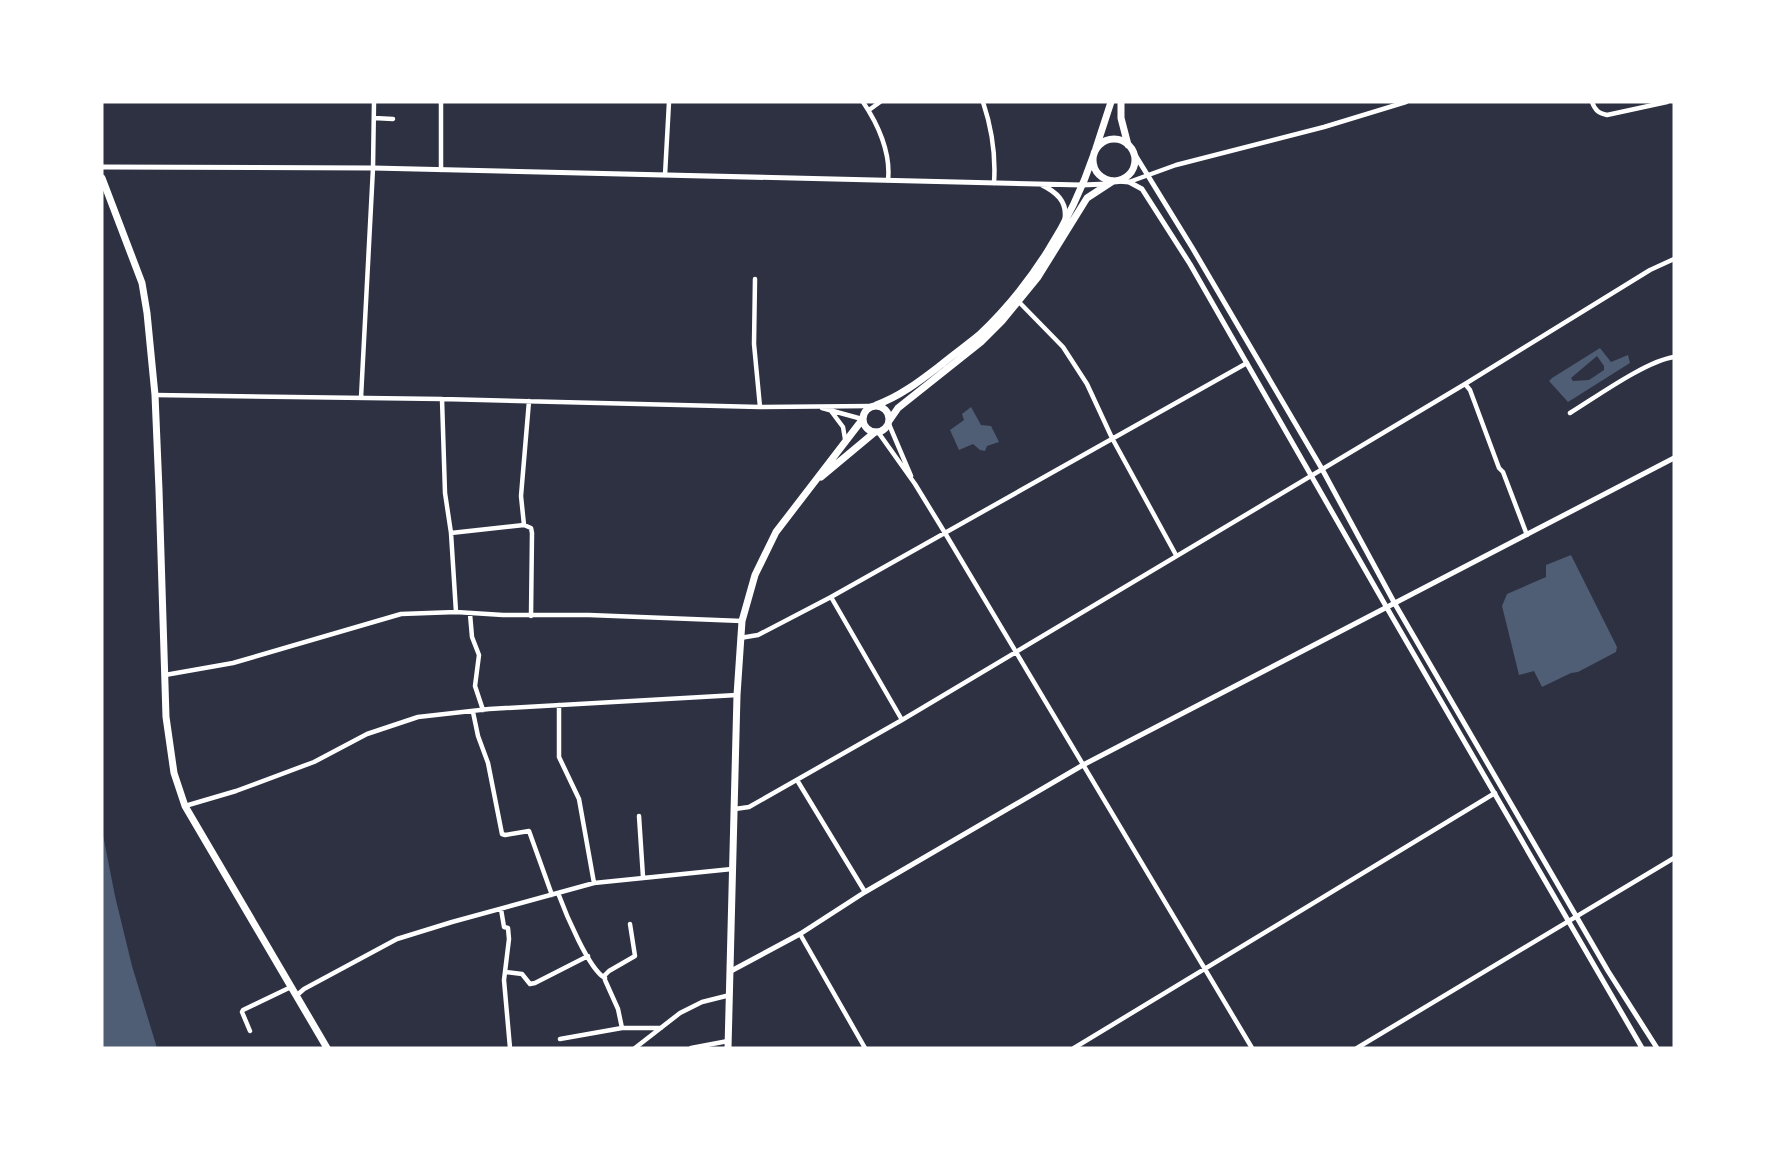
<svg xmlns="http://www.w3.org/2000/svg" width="1776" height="1150" viewBox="0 0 1776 1150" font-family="Roboto,sans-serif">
<rect width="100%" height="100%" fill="#2d3142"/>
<!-- water -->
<path fill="#4f5d75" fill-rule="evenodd" d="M1600 348 1611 362 1628 355 1630 363 1568 402 1549 381 1552 378ZM1597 356 1604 366V370L1589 380 1573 381 1571 378Z
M971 407 981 425 991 426 999 442 987 446 985 451 980 450 973 444 959 450 950 430 964 420 962 414Z
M1571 555 1617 647 1616 652 1578 672 1571 673 1542 687 1534 671 1519 675 1502 606 1507 594 1546 577V565Z
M102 830 115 896 132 966 157 1048H102Z"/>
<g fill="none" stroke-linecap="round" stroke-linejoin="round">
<!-- minor -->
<path stroke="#fff" stroke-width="4.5" d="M441 102V170
M863 102C878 124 891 153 888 180
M983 102C992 129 996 154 994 183
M1592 102C1595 110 1598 113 1607 115L1667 102
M869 110 880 102
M374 118 393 119
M665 175 669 102
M1129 182 1176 165 1324 127 1406 102
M755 279 754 344 760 407
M1019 302 1063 347 1087 384 1112 438 1176 555
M1465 384 1470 390 1499 468 1503 472 1527 535
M155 395 442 399 760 407 872 406
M361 398 373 168 374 102
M442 399 445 493 451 533 456 612
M529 401 521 496 524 525 531 528 532 533 531 616
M822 408 862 419
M831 411 843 427 845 439
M1570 413C1596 397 1646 361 1674 357
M888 422 911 476
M878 432 915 484 945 533 1252 1048
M451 533 524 525
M831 597 902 720
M470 614 472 637 479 655 475 686 483 710
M740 638 758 635 831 597 1247 363
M165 675 233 663 401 614 456 612 503 615H589L742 621
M559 705V757L579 799 594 883
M473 712 478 736 488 763 502 834 505 835 529 831 552 895
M797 780 865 892
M185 806 236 791 314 762 367 734 418 717 489 709 737 695
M735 809 749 807 902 720 1465 384 1650 270 1674 259
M639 816 643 877
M558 893C565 912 589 970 605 978
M501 909 504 927 508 928 509 939 504 980 510 1048
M630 924 635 956 609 971 604 976 605 980 618 1009 622 1028H661
M800 934 865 1048
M505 972 522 974 530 984 535 983 588 956
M296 996 304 989 397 939 452 922 594 883 732 869
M250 1031 242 1012 243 1010 291 987
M560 1039 622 1028
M635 1048 680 1013 702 1002 730 995
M691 1048 728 1041
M1074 1048 1495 793
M1357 1048 1674 858"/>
<!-- tertiary -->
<path stroke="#fff" stroke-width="5" d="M1134 153 1193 249 1322 469 1395 604 1608 971 1657 1048
M102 167 373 168 1082 185 1106 184
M1117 181 1129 182 1142 189 1190 264 1387 608 1642 1048
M1042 185C1056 192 1067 201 1065 218
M731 971 800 934 865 892 1083 765 1674 458"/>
<!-- primary -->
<path stroke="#fff" stroke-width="7" d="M1121 102V118L1128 145
M1093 160a21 21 0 1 1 42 0a21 21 0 1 1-42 0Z
M1096 148 1111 102
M102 178 142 283 147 313 155 395 159 490 166 717 174 773 185 806 327 1048
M876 405C901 396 921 380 942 364 954 354 967 345 979 335 1031 286 1071 222 1094 154
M863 419a13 13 0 1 1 26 0a13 13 0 1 1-26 0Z
M889 421 898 408 981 342 1002 321 1038 277 1087 198 1113 181
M821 477 875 432
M728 1048 737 695 742 621 755 575 776 532 862 420"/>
</g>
<!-- border -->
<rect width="1776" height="1150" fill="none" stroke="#ffffff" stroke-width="207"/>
</svg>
